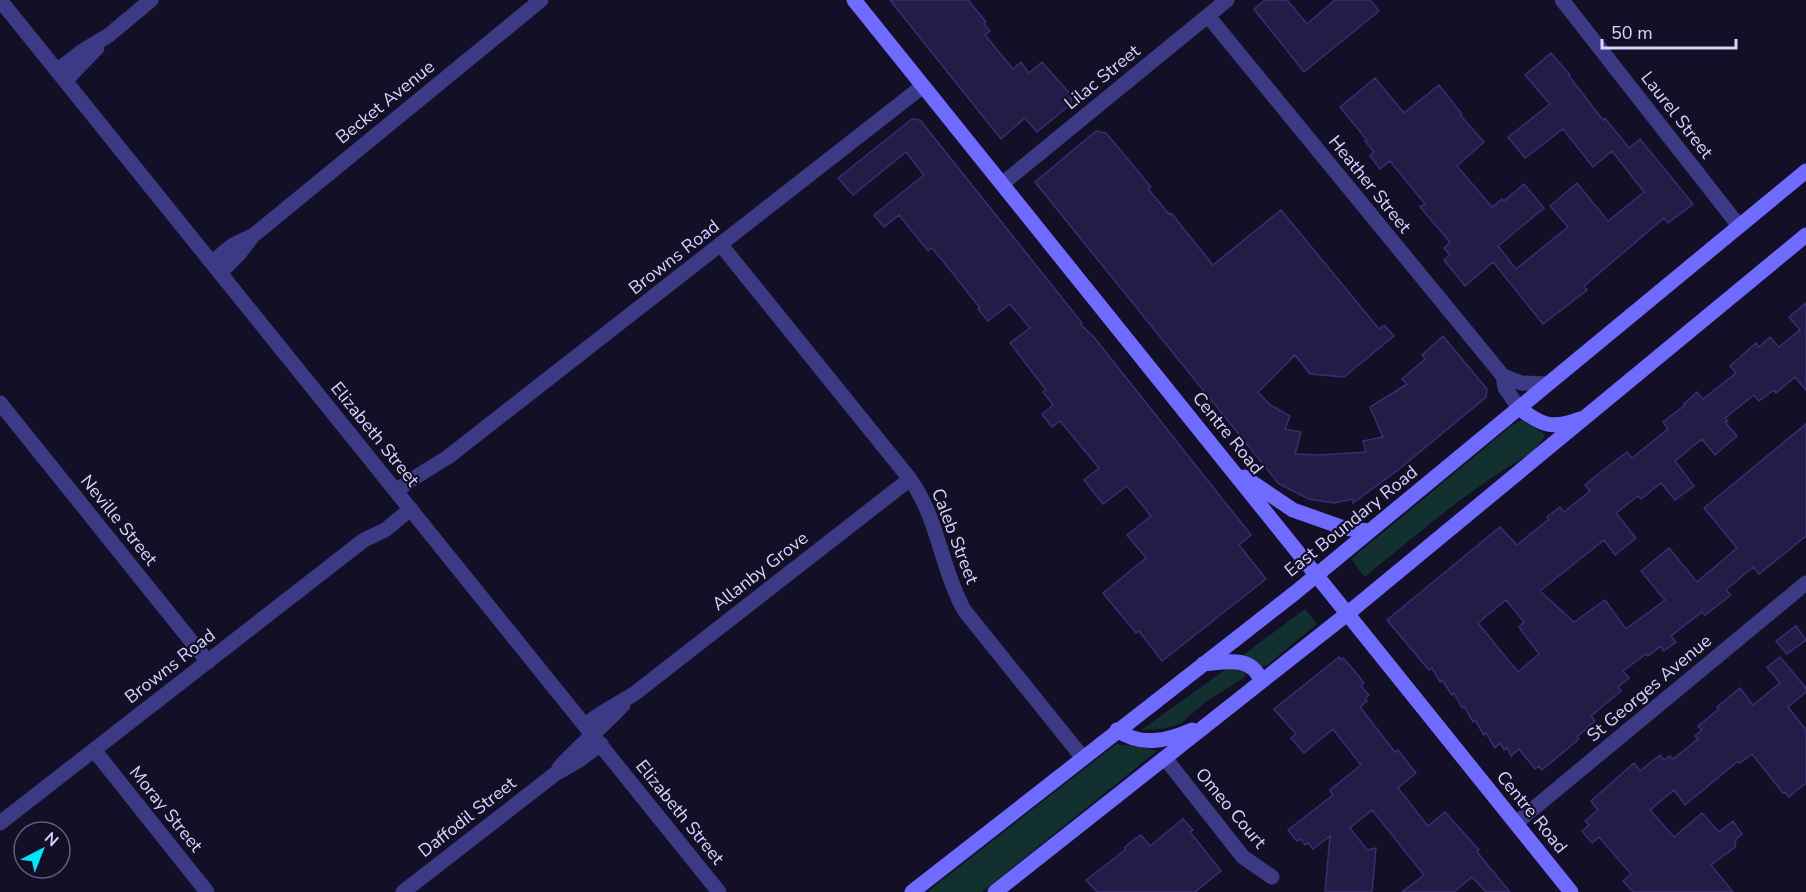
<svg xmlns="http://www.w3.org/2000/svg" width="1806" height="892" viewBox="0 0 1806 892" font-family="'Nunito Sans',sans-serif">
<rect width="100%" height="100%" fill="#130f26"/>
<!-- green -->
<path fill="#12302f" d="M1521 420 1545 434C1541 448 1521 460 1508 467 1457 500 1412 538 1365 577L1351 559 1511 426Z
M1305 609 1317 624 1267 665 1262 667 1243 655Z
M1233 664 1246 671 1245 677 1207 701 1180 724 1162 729 1141 730Z
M1116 744C1124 745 1153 748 1157 751L982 892H927Z"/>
<!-- building -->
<path fill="#241b47" stroke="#3b2d73" stroke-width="1.5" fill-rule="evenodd" d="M890 0H968L986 22 984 24 990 31 985 35 1013 69 1021 62 1029 73 1042 62 1071 95V104L1037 132 1025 118 1001 139Z
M1265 0H1287L1307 24 1335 0H1370L1379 11 1304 72 1254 9Z
M1551 53 1570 75 1569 76 1603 120 1605 118 1629 148 1640 139 1693 204 1668 223 1664 218 1584 286 1587 290 1543 324 1493 262 1465 286 1444 260 1450 255 1444 248 1450 242 1420 207 1425 204 1390 161 1380 169 1370 156 1374 152 1365 141 1367 140 1340 107 1375 78 1404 113 1439 85 1462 114 1461 116 1484 142 1457 166 1492 207 1502 199 1504 201 1524 184 1544 208 1498 246 1516 269 1568 227 1550 206 1577 183 1608 221 1644 192 1612 151 1593 167 1563 129 1525 158 1508 137 1550 104 1525 75Z
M912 119 920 120 1082 323 1081 325 1093 336 1251 535 1239 545 1266 579 1162 661 1139 631 1136 633 1103 593 1146 558 1127 535 1151 516 1127 486 1103 504 1084 480 1099 468 1060 421 1052 427 1042 414 1053 405 1043 392 1046 390 1010 343 1030 328 1010 304 988 321 978 309 980 308 951 271 932 248 928 251 899 215 884 227 874 215 924 175 906 152 853 195 838 178Z
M1096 131 1106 133 1151 187 1148 189 1169 214 1171 213 1213 265 1281 210 1379 329 1384 325 1394 336 1344 377 1310 374 1295 355 1258 392 1269 404 1290 416 1285 429 1301 432 1295 454 1319 455 1366 452 1363 441 1383 437 1370 407 1407 384 1402 379 1425 359 1422 355 1443 336 1487 389 1486 397 1398 470 1353 503V499L1334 503 1309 499 1279 484 1035 182Z
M1806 303V390L1795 377 1776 393 1774 390 1759 401 1754 395 1725 418 1728 421 1725 422 1737 436 1715 455 1702 439 1675 461 1694 486 1675 500 1661 483 1641 499 1638 496 1616 513 1636 538 1615 555 1604 540 1540 591 1574 622 1605 600 1626 629 1665 600 1641 571 1669 548 1697 582 1737 548 1704 508 1806 424V536L1759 574 1753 567 1726 590 1731 595 1705 615 1702 612 1671 636 1676 642 1664 651 1661 646 1648 656 1646 654 1623 671 1629 678 1618 687 1621 691 1591 716 1595 721 1577 737 1579 739 1542 770 1539 766 1535 769 1519 749 1511 756 1507 747 1504 750 1500 743 1495 748 1486 733 1484 735 1475 720 1473 722 1464 706 1462 708 1454 693 1452 695 1442 680 1440 682 1432 668 1429 670 1387 620 1500 527 1517 545 1549 519 1547 517 1560 507 1564 512 1590 491 1585 485 1597 475 1627 452 1632 458 1668 429 1663 422 1685 405 1684 404 1697 392 1703 399 1736 373 1730 366 1756 343 1759 347 1770 337 1779 347 1800 330 1789 317ZM1506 600 1524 622 1519 627 1539 654 1518 672 1478 623Z
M1796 626 1806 640 1787 654 1776 641Z
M1339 657 1341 660 1343 658 1352 668 1364 683 1361 686 1369 695 1365 699 1367 701 1360 707 1395 752 1398 750 1416 773 1398 788 1428 826 1445 812 1479 850 1477 852 1510 892H1486L1472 877 1454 892H1402L1424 875 1372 810 1350 828 1367 850 1376 848 1372 892H1325L1330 836 1313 849 1308 843 1305 845 1301 839 1297 841 1288 830 1333 795 1330 790 1361 765 1333 729 1304 753 1291 738 1296 734 1274 709Z
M1780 657 1806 688V692L1788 707 1806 730V783L1789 797 1785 792 1783 793 1752 754 1740 763 1738 761 1685 805 1674 790 1650 810 1674 837 1702 813 1719 832 1733 821 1742 834 1736 839 1735 847 1711 865 1733 892H1633L1623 881 1631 874 1599 837 1592 843 1582 831 1589 825 1585 821 1598 810 1591 801 1634 763 1640 771 1660 755 1664 760 1670 756 1673 759 1698 739 1695 736 1702 730 1698 726 1719 709 1717 707 1740 688 1753 705 1780 683 1767 667Z
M1183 819 1193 830 1190 832 1221 871 1195 892H1097L1086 880 1125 850V847L1136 838 1141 835 1150 846Z"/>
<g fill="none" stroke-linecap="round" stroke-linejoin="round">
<!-- minor -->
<path stroke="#3d3a85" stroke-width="15" d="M0 0 719 892
M1562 0 1739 226
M1208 16 1503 376 1521 383 1548 384
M57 71 81 52 109 35 151 0
M65 81 97 48
M1002 184 1227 0
M721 245 910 479C938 518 941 568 964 610L1083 758
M212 262 233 245 254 235 541 0
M220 273 239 254 252 237
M1503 376 1505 388 1519 408
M0 403 208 662
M396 491 411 480 448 457 923 86
M585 725 600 714 634 694 910 479
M94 750 207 892
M1165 758 1243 857 1272 877
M559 768C579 745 603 727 623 705
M0 823 364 540 385 530 411 509
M1516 823 1806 583
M403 892 555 774 578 761 601 744"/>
<!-- secondary -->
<path stroke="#6f6bff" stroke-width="15" d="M854 0 1571 892
M1519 408C1541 425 1552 430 1580 419
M1244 477 1293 510 1344 528 1369 531
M1203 664C1226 662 1252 655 1261 681
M1117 730C1141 747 1167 741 1192 730
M912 892 1296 592 1806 171
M995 892 1347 614 1806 235"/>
</g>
<g text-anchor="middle" stroke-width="4.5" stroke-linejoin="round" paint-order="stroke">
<!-- street labels -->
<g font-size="18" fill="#d9d4ff" stroke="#130f26">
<text transform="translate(1102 77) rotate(-39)" y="6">Lilac Street</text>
<text transform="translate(385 102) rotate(-39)" y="6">Becket Avenue</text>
<text transform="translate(1677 115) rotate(52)" y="6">Laurel Street</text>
<text transform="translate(1370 184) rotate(51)" y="6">Heather Street</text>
<text transform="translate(674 257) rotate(-38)" y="6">Browns Road</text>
<text transform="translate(1228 433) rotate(51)" y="6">Centre Road</text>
<text transform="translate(375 434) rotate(51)" y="6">Elizabeth Street</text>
<text transform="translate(119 520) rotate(51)" y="6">Neville Street</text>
<text transform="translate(1351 521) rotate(-39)" y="6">East Boundary Road</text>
<text transform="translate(955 536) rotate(69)" y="6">Caleb Street</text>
<text transform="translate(760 571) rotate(-38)" y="6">Allanby Grove</text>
<text transform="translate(170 666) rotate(-38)" y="6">Browns Road</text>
<text transform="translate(1649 688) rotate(-40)" y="6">St Georges Avenue</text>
<text transform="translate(1231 808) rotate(50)" y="6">Omeo Court</text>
<text transform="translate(166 809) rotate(51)" y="6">Moray Street</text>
<text transform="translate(680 812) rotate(51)" y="6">Elizabeth Street</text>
<text transform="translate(1532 812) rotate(51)" y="6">Centre Road</text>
<text transform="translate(467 817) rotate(-38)" y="6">Daffodil Street</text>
</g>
</g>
<!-- north arrow -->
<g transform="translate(42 850) rotate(42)"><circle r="28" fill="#130f26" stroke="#625e7d" stroke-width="1.5"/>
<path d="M0-4.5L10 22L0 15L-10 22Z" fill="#00e5ff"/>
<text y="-9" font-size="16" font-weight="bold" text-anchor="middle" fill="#d9d4ff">N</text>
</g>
<!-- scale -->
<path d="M1602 39v9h134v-9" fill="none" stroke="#d9d4ff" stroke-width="3"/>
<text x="1611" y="39" font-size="18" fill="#d9d4ff" stroke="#130f26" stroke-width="4.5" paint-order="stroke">50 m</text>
</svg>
